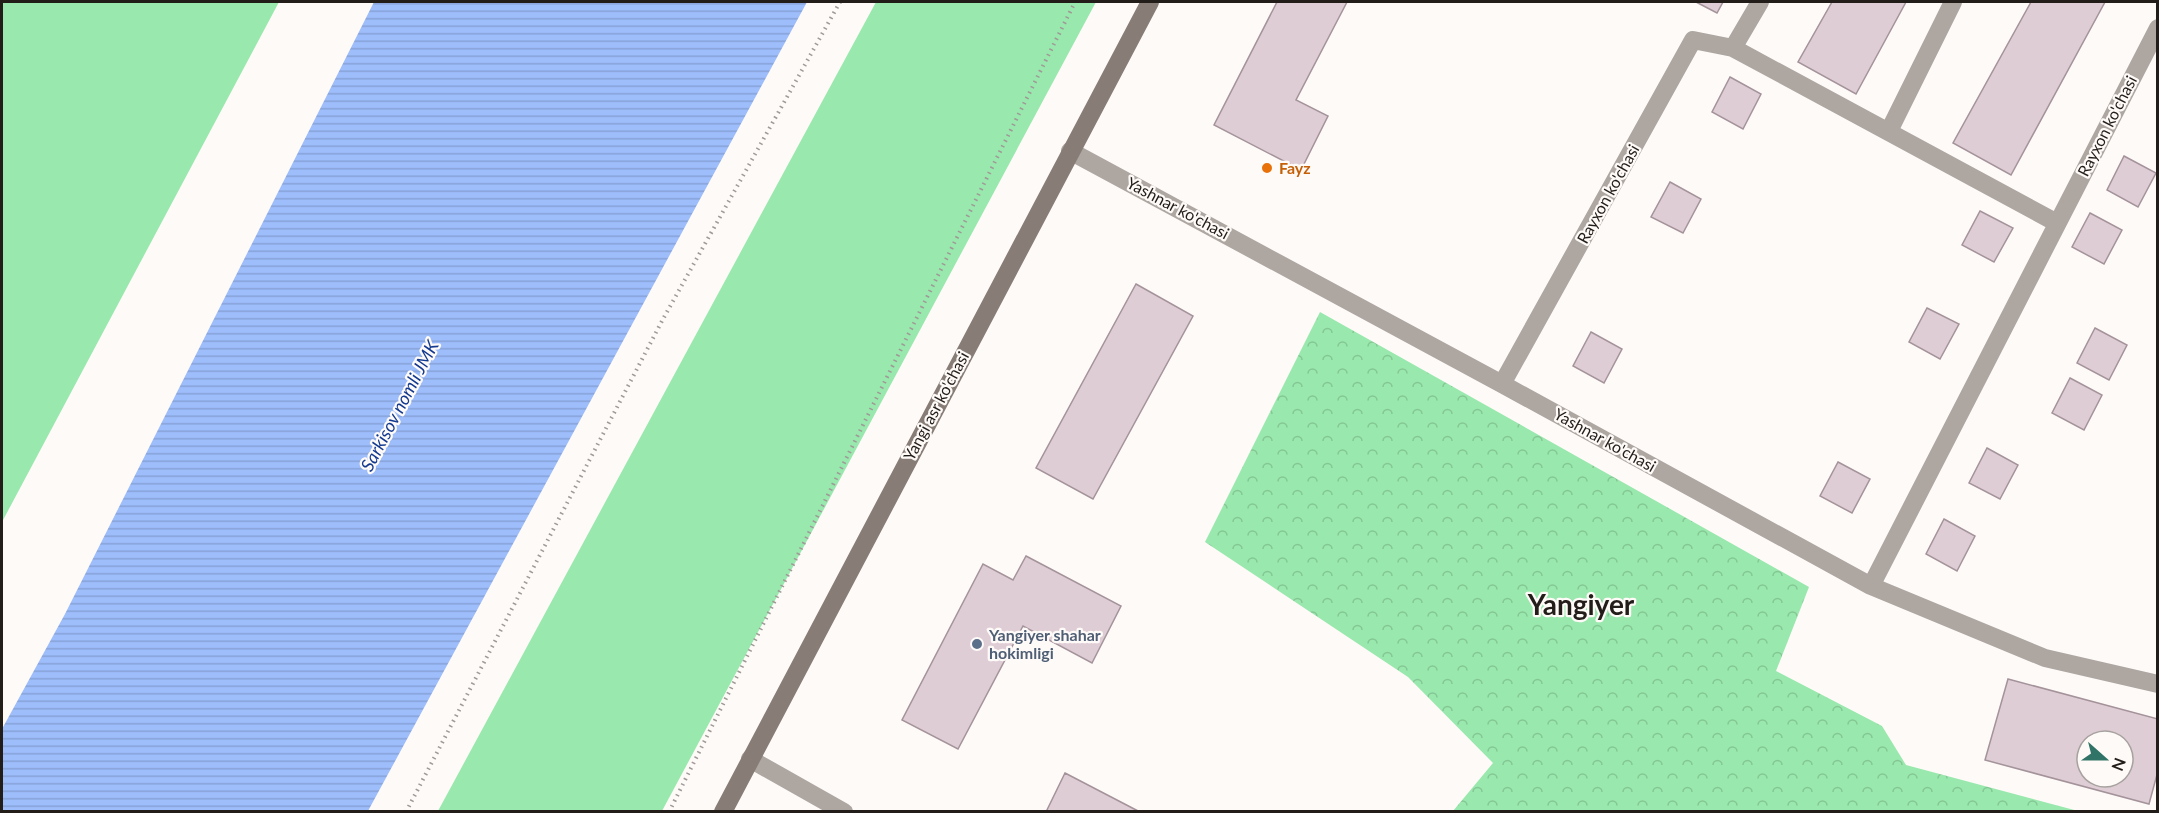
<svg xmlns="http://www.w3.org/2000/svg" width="2159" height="813" viewBox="0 0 2159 813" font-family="Lato,sans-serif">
<defs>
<pattern id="park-crowns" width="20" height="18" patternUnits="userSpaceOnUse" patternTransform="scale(1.5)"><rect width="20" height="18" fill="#99e8ad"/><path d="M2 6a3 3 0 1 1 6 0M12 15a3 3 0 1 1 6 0" fill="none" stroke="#84c794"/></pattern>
<pattern id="water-rules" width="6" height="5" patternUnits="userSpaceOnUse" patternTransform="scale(1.5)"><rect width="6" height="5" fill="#9dbdfb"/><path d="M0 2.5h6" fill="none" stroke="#87a2d7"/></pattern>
</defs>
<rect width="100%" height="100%" fill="#fefaf8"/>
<!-- grass -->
<path fill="#99e8ad" d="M2 2H279L2 522Z
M876 2H1096L662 811H438Z"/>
<!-- park -->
<path fill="url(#park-crowns)" d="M1320 312 1809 587 1776 671 1882 726 1906 765 2078 811H1453L1493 763 1408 677 1205 542Z"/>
<!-- water -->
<path fill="url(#water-rules)" d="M374 2H807L368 811H2V729L65 614Z"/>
<!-- building -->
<path fill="#dfcdd5" stroke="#a4939a" stroke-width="1.5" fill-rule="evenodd" d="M1277 2H1347L1296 100 1328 116 1301 170 1214 125Z
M1696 2H1723L1717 13Z
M1832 2H1906L1856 94 1798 62Z
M2031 2H2105L2011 175 1953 143Z
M1730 77 1761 94 1743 129 1712 112Z
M2124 156 2156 173 2138 207 2107 190Z
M1670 182 1701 199 1683 233 1651 217Z
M1980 211 2013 228 1994 262 1962 245Z
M2090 213 2122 230 2104 264 2072 247Z
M1136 284 1193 316 1093 499 1036 468Z
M1927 308 1959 324 1940 359 1909 342Z
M2095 328 2127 345 2109 380 2077 363Z
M1591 332 1622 349 1604 383 1573 366Z
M2070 378 2102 395 2084 430 2052 413Z
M1987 448 2018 465 2000 499 1969 483Z
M1838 462 1870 479 1852 513 1820 496Z
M1944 519 1975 536 1957 571 1926 554Z
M1026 556 1121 606 1092 663 1023 626 958 749 902 720 983 564 1013 580Z
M2008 679 2158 719V771L2149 804 1985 760ZM2087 741H2123V777H2087Z
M1065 773 1140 812H1046Z"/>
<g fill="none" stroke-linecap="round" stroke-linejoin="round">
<!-- path -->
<path stroke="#9f9a97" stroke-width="4" stroke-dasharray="1.5 4.5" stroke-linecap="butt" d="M406 812 663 319 840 2
M669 812 1075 2"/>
<!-- street -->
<path stroke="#ada6a1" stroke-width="18" d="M1760 2 1733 48 2057 223
M1889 131 1953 2
M1070 151 1502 384 1871 586 2045 658 2158 684
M1502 384 1693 40 1733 48
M1871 586 2158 28
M750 759 844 812"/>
<!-- secondary -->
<path stroke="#877d76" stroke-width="18" d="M723 812 1150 2"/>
</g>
<!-- markers -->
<circle fill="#e8710a" stroke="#fefaf8" stroke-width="2" cx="1267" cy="168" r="6"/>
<circle fill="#5c6f8a" stroke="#fefaf8" stroke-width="2" cx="977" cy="644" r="6"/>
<g text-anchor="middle" stroke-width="4.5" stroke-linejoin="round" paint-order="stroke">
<!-- street labels -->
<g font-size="16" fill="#231d19" stroke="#fefaf8">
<text transform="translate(2107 126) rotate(-63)" y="6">Rayxon ko'chasi</text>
<text transform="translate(1608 194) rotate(-61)" y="6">Rayxon ko'chasi</text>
<text transform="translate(1178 208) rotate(28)" y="6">Yashnar ko'chasi</text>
<text transform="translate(936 406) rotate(-62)" y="6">Yangi asr ko'chasi</text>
<text transform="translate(1605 440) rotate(29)" y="6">Yashnar ko'chasi</text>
</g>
<!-- food labels -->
<g font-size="16" font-weight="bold" fill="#c56008" stroke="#fefaf8" text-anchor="start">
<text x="1279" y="174">Fayz</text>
</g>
<!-- service labels -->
<g font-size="16" font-weight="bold" fill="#4e5e75" stroke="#fefaf8" text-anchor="start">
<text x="989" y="641">Yangiyer shahar<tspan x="989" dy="18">hokimligi</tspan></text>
</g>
<!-- water labels -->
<g font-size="18" font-style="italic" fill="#133a90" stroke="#fefaf8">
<text transform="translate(400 406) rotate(-62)" y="6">Sarkisov nomli JMK</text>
</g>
<!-- town labels -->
<g font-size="28" font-weight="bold" fill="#231d19" stroke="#fefaf8">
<text x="1581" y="615">Yangiyer</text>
</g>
</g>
<!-- border -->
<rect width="2159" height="813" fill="none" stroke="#231d19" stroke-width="6"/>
<!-- north arrow -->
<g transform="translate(2105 759) rotate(111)"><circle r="28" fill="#fefaf8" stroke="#a6a29f" stroke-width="1.5"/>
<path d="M0-4.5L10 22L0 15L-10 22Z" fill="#307467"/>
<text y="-9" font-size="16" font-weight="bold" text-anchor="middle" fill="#231d19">N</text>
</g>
</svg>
